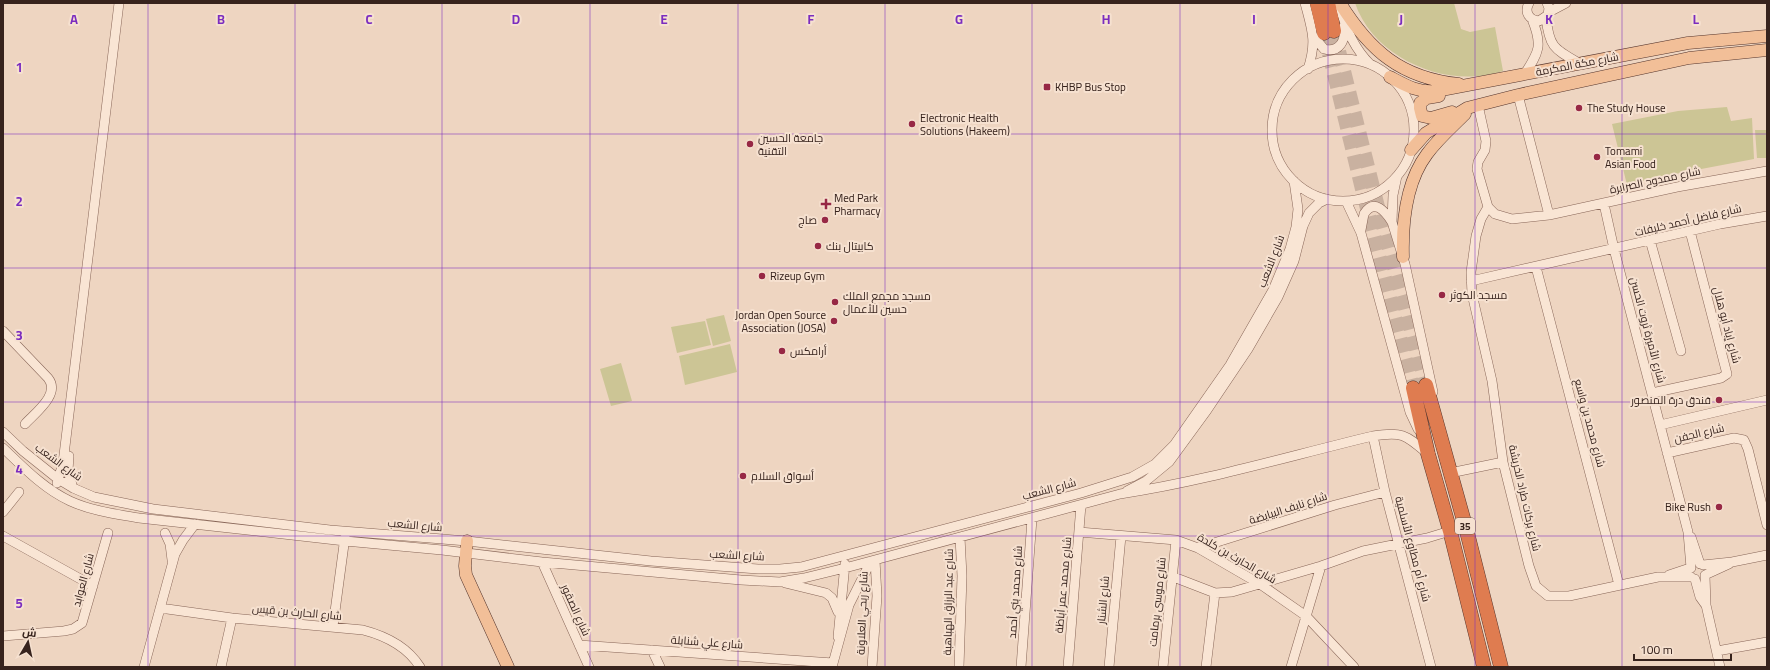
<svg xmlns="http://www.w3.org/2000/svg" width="1770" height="670" viewBox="0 0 1770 670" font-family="Georgia,Cairo,serif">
<rect width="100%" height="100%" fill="#eed5c1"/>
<!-- green -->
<path fill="#ccc595" d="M1355 3H1454L1461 29 1470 32 1495 27 1503 71C1448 90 1374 59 1355 3Z
M1727 107 1731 121 1752 118 1754 159 1659 177 1627 185 1612 124 1678 111Z
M1755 130H1767V158H1757Z
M724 315 731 341 713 346 706 319Z
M705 321 711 345 677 353 671 327Z
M730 344 737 372 685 385 679 356Z
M621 363 632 401 611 406 600 369Z"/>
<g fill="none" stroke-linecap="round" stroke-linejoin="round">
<!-- highway-tunnel -->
<path stroke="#c9b1a0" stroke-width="14" stroke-dasharray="14 7" stroke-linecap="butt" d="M1334 31 1381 219 1426 385
M1324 33 1362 189 1413 388"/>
<!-- minor casing -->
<g stroke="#886658" stroke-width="10">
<path id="minor" d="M1305 3C1312 30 1317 41 1308 69
M1529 3C1524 12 1529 20 1539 21L1548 15 1549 8 1547 3
M1340 7C1345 27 1355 49 1370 64
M1549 12 1566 3
M1546 17C1549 47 1554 49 1579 63
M1314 37 1324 49C1340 53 1346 40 1344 26
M1272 130a71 71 0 1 1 142 0a71 71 0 1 1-142 0Z
M1524 75C1539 52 1543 46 1532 19
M1518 95 1549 215
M1478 105 1486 141 1485 150 1478 162 1477 169 1488 207 1495 214 1512 219 1549 215 1677 187 1767 171
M1397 176 1393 195 1392 222 1405 264 1433 392
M1346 201 1361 233 1410 412 1418 429
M1604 204 1614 249 1688 532 1691 568
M1488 207 1481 219 1476 236 1471 272 1472 294 1492 381 1503 462 1529 566 1536 586 1548 596H1569L1658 577H1691
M1361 230 1364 214C1374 198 1385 211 1392 222
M1650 240 1681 351
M1536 267 1619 585
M1471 281 1720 224 1767 216
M3 331 48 378C61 394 35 413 25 424
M1652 393 1721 378 1727 374 1690 231
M1660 425 1767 400
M3 432 23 451 58 479 73 488 94 497 153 509 330 530 467 541 651 561 758 569H780L801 567 1081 493 1132 477 1155 464 1174 445 1230 365 1273 290 1290 249 1296 227 1298 209 1294 181
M1373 436 1385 492 1431 667
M3 448C23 467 44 489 70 501 92 511 116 514 139 518L345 541 442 550 542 562 741 580 780 582 804 578 845 568 1120 494C1206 481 1289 456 1373 436 1403 431 1406 435 1428 454
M1667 453 1734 438 1744 440 1748 449 1767 525
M69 456 68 471 73 488
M1450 473 1503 462
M57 483 63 463 119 3
M1127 491 1146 481 1169 462 1207 410 1248 349 1278 297 1294 261 1303 226 1309 213 1319 203 1327 199
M3 512 19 492
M1079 532 1176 540 1198 548 1260 584 1306 616 1354 667
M165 533 170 544 172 560
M3 536 93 586
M1691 537 1700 564
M1198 548 1335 505 1385 492
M542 562 589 667
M1703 565 1732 562 1767 555
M1669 575 1690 568
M1705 575 1729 564
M1171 576 1215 593 1232 592 1321 566 1363 551 1427 538 1450 531
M1705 576 1706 605 1720 667
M1695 579 1700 597 1705 604
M785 583 826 593 832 598 838 612
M160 608 232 618 363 630C386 636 407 646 420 667
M333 626 345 537
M3 636 64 631 73 629 82 623 108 533
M838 637 845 564
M579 645 833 663
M652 650 660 667
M1717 651 1767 642
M144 667 175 554 183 540 195 524
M221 667 232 618
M832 667 849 605 871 561
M872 667 877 596 875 560
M959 667 962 576 960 537
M1021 667 1032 519
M1068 667 1081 505
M1109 667 1121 536
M1163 667 1176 540
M1206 667 1215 593
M1291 667 1321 566"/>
</g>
<!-- major casing -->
<g stroke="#55352d" stroke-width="13">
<path id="major" d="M1340 3C1370 51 1401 78 1459 84
M1390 77C1405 85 1418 93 1436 91L1688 43 1767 36
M1439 96 1427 98 1420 103V108L1422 116 1431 118 1452 112
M1411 150 1426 133 1467 108 1518 95 1689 58 1767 50
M1403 257C1402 222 1406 182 1427 154 1438 139 1452 127 1465 114
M467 541 465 566 466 575 508 667"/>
</g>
<!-- highway casing -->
<g stroke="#55352d" stroke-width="15">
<path id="highway" d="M1317 3 1324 33
M1328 3 1334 31
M1426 385 1467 532 1501 667
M1413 388 1428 454 1450 531 1484 667"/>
</g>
<!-- minor -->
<use href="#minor" stroke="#f9e5d4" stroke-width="9"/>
<!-- major -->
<use href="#major" stroke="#f2bf98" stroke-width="12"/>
<!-- highway -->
<use href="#highway" stroke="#df7c50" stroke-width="14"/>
</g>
<!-- grid -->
<path fill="none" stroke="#7b2cbf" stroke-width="1" stroke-opacity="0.55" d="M148 3V667M295 3V667M442 3V667M590 3V667M738 3V667M885 3V667M1032 3V667M1180 3V667M1328 3V667M1475 3V667M1622 3V667M3 134H1767M3 268H1767M3 402H1767M3 536H1767"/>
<!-- markers -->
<g fill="#972845" stroke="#f6e1d0" stroke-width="1.5">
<rect x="1043" y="83" width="8" height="8" rx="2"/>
<circle cx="1579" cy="108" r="4"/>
<circle cx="912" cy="124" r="4"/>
<circle cx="750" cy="144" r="4"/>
<circle cx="1597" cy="157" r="4"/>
<path d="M824 198h4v4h4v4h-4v4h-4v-4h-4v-4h4z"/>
<circle cx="825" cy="220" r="4"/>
<circle cx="818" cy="246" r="4"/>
<circle cx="762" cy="276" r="4"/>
<circle cx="1442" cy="295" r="4"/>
<circle cx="835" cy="302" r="4"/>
<circle cx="834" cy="321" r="4"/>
<circle cx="782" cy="351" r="4"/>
<circle cx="1719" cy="400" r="4"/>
<circle cx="743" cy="476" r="4"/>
<circle cx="1719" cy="507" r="4"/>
</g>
<g text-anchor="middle" stroke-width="4" stroke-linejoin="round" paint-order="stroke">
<!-- shield labels -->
<rect fill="#f6e1d0" stroke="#705c53" stroke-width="1" x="1455" y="518" width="20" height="16" rx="3"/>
<g font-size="10" font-weight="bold" fill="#37231d">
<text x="1465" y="530">35</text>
</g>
<!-- street labels -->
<g font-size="11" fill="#37231d" stroke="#f6e1d0">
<text transform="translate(1577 64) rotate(-11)" y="4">شارع مكة المكرمة</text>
<text transform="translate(1655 180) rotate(-12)" y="4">شارع ممدوح الصرايرة</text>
<text transform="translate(1688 220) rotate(-13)" y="4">شارع فاضل أحمد خليفات</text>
<text transform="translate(1271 261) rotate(-69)" y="4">شارع الشعب</text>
<text transform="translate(1727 325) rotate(75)" y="4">شارع إياد أبو هلال</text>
<text transform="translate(1648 330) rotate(75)" y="4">شارع الأميرة ثروت الحسن</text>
<text transform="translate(1590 423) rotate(75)" y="4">شارع محمد بن واسع</text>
<text transform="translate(1699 433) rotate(-13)" y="4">شارع الجفن</text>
<text transform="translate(59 462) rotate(36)" y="4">شارع الشعب</text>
<text transform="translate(1049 489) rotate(-15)" y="4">شارع الشعب</text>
<text transform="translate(1525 498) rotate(77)" y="4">شارع بركات طراد الخريشة</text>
<text transform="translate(1288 508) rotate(-18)" y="4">شارع نايف البيايضة</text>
<text transform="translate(415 525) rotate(5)" y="4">شارع الشعب</text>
<text transform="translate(1413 549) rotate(75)" y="4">شارع أم مطاوع الأسلمية</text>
<text transform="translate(737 555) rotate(3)" y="4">شارع الشعب</text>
<text transform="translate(1237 558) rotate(30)" y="4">شارع الحارث بن كلدة</text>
<text transform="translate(83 580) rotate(-75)" y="4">شارع العوابد</text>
<text transform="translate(1063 585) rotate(-85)" y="4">شارع محمد عمر أباظة</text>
<text transform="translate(1015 592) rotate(-86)" y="4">شارع محمد بني أحمد</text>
<text transform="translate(1103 600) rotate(-85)" y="4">شارع الشنار</text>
<text transform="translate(948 602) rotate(-89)" y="4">شارع عبد الرزاق الهباهبة</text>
<text transform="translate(1157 602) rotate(-84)" y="4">شارع موسى برمامت</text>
<text transform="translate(576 610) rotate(66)" y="4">شارع الصقور</text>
<text transform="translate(297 612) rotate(5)" y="4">شارع الحارث بن قيس</text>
<text transform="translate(862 613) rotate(-88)" y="4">شارع ربحي العلاونة</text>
<text transform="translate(707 642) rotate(4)" y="4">شارع علي شنابلة</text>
</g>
<!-- poi labels -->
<g font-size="11" fill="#37231d" stroke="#f6e1d0" text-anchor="start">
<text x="1055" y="91">KHBP Bus Stop</text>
<text x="1587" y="112">The Study House</text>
<text x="920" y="122">Electronic Health<tspan x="920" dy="13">Solutions (Hakeem)</tspan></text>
<text x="758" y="142">جامعة الحسين<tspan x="758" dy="13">التقنية</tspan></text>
<text x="1605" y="155">Tomami<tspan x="1605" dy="13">Asian Food</tspan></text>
<text x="834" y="202">Med Park<tspan x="834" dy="13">Pharmacy</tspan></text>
<text x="817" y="224" text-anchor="end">صاج</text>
<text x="826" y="250">كابيتال بنك</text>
<text x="770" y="280">Rizeup Gym</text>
<text x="1450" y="299">مسجد الكوثر</text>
<text x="843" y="300">مسجد مجمع الملك<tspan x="843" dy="13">حسين للأعمال</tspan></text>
<text x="826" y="319" text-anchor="end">Jordan Open Source<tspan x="826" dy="13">Association (JOSA)</tspan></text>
<text x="790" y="355">أرامكس</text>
<text x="1711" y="404" text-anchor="end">فندق درة المنصور</text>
<text x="751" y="480">أسواق السلام</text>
<text x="1711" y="511" text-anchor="end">Bike Rush</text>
</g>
</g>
<g font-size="13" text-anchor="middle" font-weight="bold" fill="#7b2cbf" stroke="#f6e1d0" stroke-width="4" stroke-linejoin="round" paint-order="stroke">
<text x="74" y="24">A</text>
<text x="221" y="24">B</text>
<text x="369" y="24">C</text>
<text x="516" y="24">D</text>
<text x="664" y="24">E</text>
<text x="811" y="24">F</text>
<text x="959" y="24">G</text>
<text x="1106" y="24">H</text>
<text x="1254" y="24">I</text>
<text x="1401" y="24">J</text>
<text x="1549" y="24">K</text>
<text x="1696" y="24">L</text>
<text x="19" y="72">1</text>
<text x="19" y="206">2</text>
<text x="19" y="340">3</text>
<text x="19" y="474">4</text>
<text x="19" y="608">5</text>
</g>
<!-- border -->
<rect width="1770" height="670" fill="none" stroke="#37231d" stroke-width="8"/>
<!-- north arrow -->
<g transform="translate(28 642) rotate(9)" stroke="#f6e1d0" stroke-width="3" paint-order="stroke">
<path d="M0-3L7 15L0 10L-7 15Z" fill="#37231d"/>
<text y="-6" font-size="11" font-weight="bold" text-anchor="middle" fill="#37231d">ش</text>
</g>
<!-- scale -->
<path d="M1634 654v6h97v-6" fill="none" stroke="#37231d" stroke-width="2"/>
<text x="1640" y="654" font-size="12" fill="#37231d" stroke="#f6e1d0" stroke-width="3" paint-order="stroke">100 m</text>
</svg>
